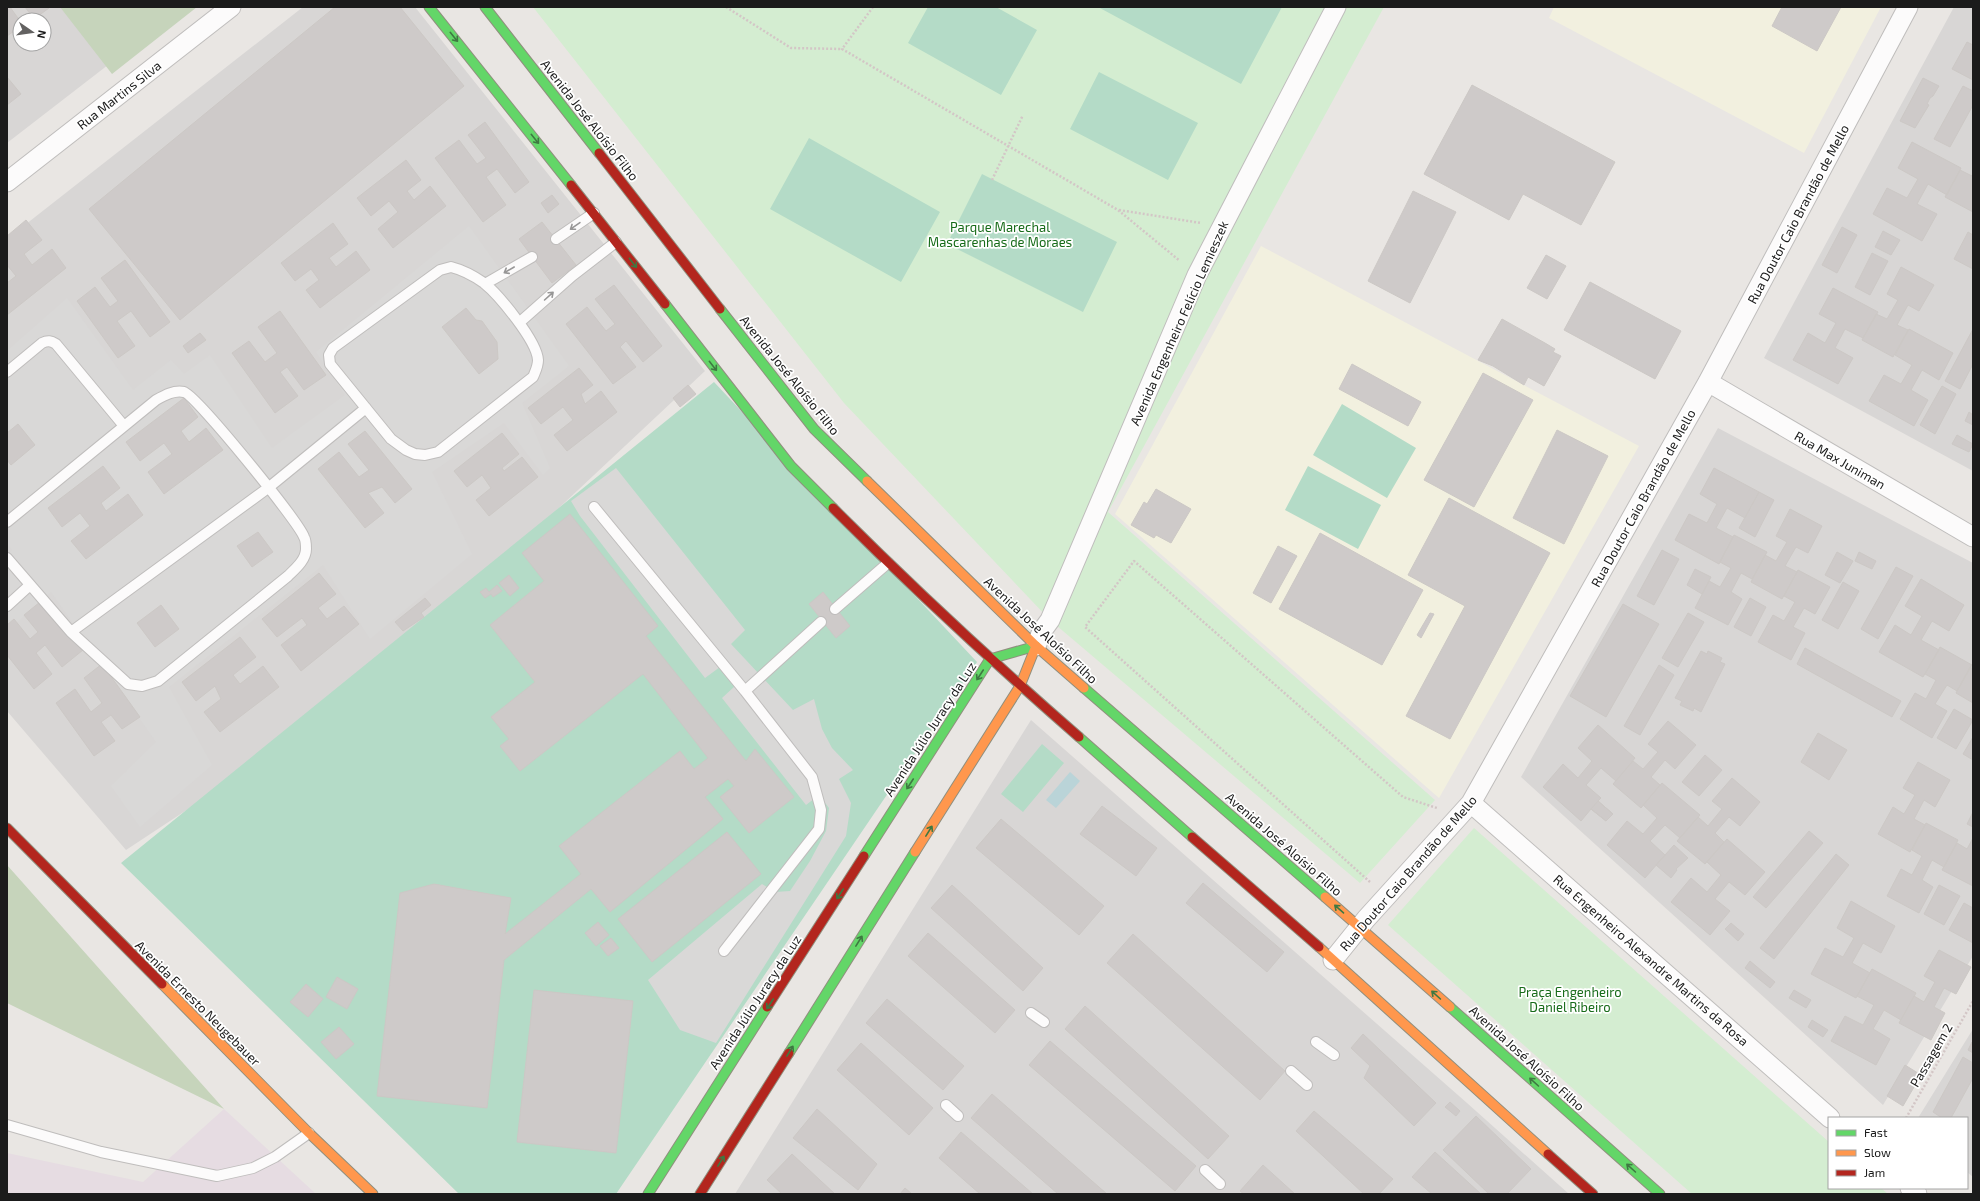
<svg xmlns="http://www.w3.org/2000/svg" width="1980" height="1201" viewBox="0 0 1980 1201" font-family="'Exo 2',sans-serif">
<rect width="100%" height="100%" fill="#e9e6e3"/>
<!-- residential -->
<path fill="#d8d6d5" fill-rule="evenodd" d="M7 7H183L7 143ZM20 20H44V44H20Z
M303 7H415L705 371 355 699 126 850 7 711V239Z
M1954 7H1973V471L1764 358Z
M1718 428 1973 563V956L1883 1105 1521 777Z
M1031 720 1467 1103 1569 1194H735Z
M1973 1029V1177L1967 1172V1118H1918Z"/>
<!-- industrial -->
<path fill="#e6dce2" d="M224 1109 316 1194H7V1153L143 1182Z"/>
<!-- education -->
<path fill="#f2f0df" d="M1554 7H1881L1804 153 1549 18Z
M1261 246 1639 446 1439 798 1115 514Z"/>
<!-- forest -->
<path fill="#c6d4bb" d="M60 7H197L112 74Z
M7 865 224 1109 7 1003Z"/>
<!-- park -->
<path fill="#d4edd1" d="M533 7H1384L1108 512 1435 800 1360 883 1050 620 844 403Z
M1474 828 1829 1142V1188H1881L1888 1194H1692L1388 925Z"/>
<!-- pitch -->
<path fill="#b4dbc7" d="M928 7H996L1037 30 1001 95 908 43Z
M1098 7H1282L1241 84Z
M1099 72 1198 123 1168 180 1070 129Z
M809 138 940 212 901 282 770 209Z
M982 174 1117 242 1083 312 947 244Z
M714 382 977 662 616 1194H459L121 863Z
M1342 404 1416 448 1387 498 1313 455Z
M1308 466 1381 505 1358 549 1285 510Z
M1042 744 1064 763 1023 812 1001 794Z"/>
<!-- parking -->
<path fill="#d9d8d7" d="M469 226 569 366 522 403 550 468 543 475 504 423 432 472 472 554 370 639 323 565 169 687 212 765 140 827 111 786 156 742 51 592 7 631V556L12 550 7 543V351L67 298 133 390 171 360 184 374 210 355 272 448 345 395 316 352Z
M616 468 745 630 731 644 793 710 814 699 822 729 832 748 853 770 839 779 851 803 846 836 716 1043 680 1030 648 980 762 884 775 892 790 891 810 861 826 831 829 808 819 795 806 805 722 698 735 686 720 667 705 678 580 516 571 501Z"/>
<!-- water -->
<path fill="#bad4d8" d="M1070 772 1080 781 1056 808 1046 800Z"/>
<!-- building -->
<path fill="#cecac9" stroke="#ccc8c5" d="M7 7H10L20 21V27L7 36Z
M25 7H48L49 8 34 19Z
M335 7H400L464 86 180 320 89 209Z
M1782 7H1841L1817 51 1772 26Z
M1967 42 1973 45V80L1952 69Z
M7 77 21 94 7 105Z
M1923 78 1939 86 1933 96 1930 98 1927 104 1929 105 1915 128 1900 121Z
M1472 85 1615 162 1581 225 1523 194 1509 220 1424 174Z
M1963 86 1973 91V105L1950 147 1934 139Z
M485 122 529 182 515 193 497 169 486 177 506 205 483 222 435 158 459 140 477 164 486 158 468 135Z
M1912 142 1961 168 1947 195 1928 184 1917 204 1937 214 1922 241 1873 214 1887 188 1907 198 1918 179 1898 168Z
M406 160 421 180 407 191 414 200 430 186 446 206 393 248 378 229 398 212 389 201 371 216 357 198Z
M1960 170 1972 176 1973 174V212L1945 197Z
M1413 191 1456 212 1410 303 1368 281Z
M552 195 559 204 548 213 541 203Z
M26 220 42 240 24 254 32 265 52 249 66 268 7 315V283L16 276 7 265V236Z
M542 222 576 265 552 283 519 239Z
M333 223 348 244 329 258 336 267 356 251 370 270 320 308 306 290 319 280 311 269 295 281 281 263Z
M1842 227 1857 235 1837 273 1822 265Z
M1883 231 1900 240 1891 255 1875 247Z
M1968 232 1973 235V269L1954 259Z
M1872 253 1888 261 1870 295 1855 287Z
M1546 255 1566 266 1547 299 1527 288Z
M125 260 170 322 150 337 131 311 117 321 135 346 118 358 77 301 95 287 110 307 118 301 101 278Z
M1901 267 1934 285 1919 311 1908 305 1897 325 1908 330 1893 357 1862 340 1876 314 1887 319 1898 300 1887 294Z
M1590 282 1681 331 1655 379 1564 330Z
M614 285 662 346 643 362 626 341 620 347 636 367 613 384 566 324 587 307 606 331 615 324 595 299Z
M1833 288 1878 312 1863 338 1845 329 1835 348 1853 358 1838 384 1793 360 1808 333 1825 343 1836 323 1819 314Z
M466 308 476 320 482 321 497 342 498 359 479 374 442 327Z
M280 311 326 375 304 390 287 367 280 372 298 396 275 413 232 353 249 341 265 362 277 353 258 327Z
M1502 319 1545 343 1555 349 1553 352 1561 356 1544 386 1528 377 1524 385 1493 366 1478 360Z
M1909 329 1953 353 1939 380 1922 370 1911 390 1928 400 1914 426 1869 401 1884 375 1901 384 1912 365 1895 355Z
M1973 329V364L1960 389 1945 381Z
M200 333 206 340 188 353 183 346Z
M1352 364 1421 402 1408 426 1339 389Z
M579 368 593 385 581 394 585 404 601 391 617 412 567 451 554 435 573 420 563 407 541 424 528 408Z
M1483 373 1533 400 1474 507 1424 480Z
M688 385 696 394 680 407 673 398Z
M1942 386 1956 394 1935 434 1920 425Z
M184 398 198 417 181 431 189 442 206 428 223 450 164 494 148 472 172 454 164 443 140 461 126 442Z
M1969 412 1973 415V425L1965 421Z
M18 424 35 445 11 465 7 460V433Z
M1557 430 1608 456 1564 544 1513 518Z
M365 431 412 489 395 503 382 487 368 493 384 513 365 528 318 469 339 452 359 477 369 470 348 444Z
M502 433 519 454 502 468 504 471 522 457 538 477 489 516 476 500 491 488 482 475 467 487 454 471Z
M1957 435 1973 444 1969 452 1952 444Z
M103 466 120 488 101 503 106 511 128 494 143 515 86 559 71 541 90 526 80 513 62 527 48 508Z
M1714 468 1759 492 1745 518 1727 508 1716 528 1733 537 1719 564 1675 540 1689 514 1707 523 1717 504 1700 494Z
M1156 489 1191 509 1171 543 1156 535 1154 538 1131 525 1144 502 1147 504Z
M1759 492 1774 500 1755 537 1739 528Z
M1449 498 1550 553 1450 739 1406 716 1465 606 1408 575Z
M1790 509 1822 526 1808 553 1796 547 1785 566 1797 572 1782 599 1751 582 1765 555 1776 561 1787 542 1776 536Z
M570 514 658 626 646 636 746 761 755 749 794 797 749 833 720 797 734 786 728 779 705 797 723 819 610 912 591 889 504 960 487 1108 377 1096 400 893 434 884 511 898 505 934 581 874 559 846 680 751 694 769 708 758 643 674 520 771 500 746 509 739 491 717 535 682 490 625 544 581 522 553Z
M258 532 273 552 252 567 237 546Z
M1320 533 1423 590 1382 665 1279 609Z
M1734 535 1767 552 1752 579 1741 573 1731 592 1742 599 1728 625 1695 608 1709 581 1720 587 1731 568 1720 562Z
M1278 546 1297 556 1271 603 1253 593Z
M1662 550 1679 559 1654 605 1637 596Z
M1837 552 1853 561 1840 583 1825 575Z
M1859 552 1876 561 1872 569 1855 561Z
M1896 567 1913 576 1878 639 1861 629Z
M1695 569 1711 577 1702 594 1687 585Z
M1798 570 1830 587 1815 614 1804 608 1793 627 1805 633 1791 660 1758 642 1773 615 1784 621 1795 602 1784 596Z
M319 573 336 594 318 608 327 619 344 606 359 624 301 671 281 645 307 625 302 618 277 637 262 619Z
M509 575 519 588 510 596 499 583Z
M1921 579 1964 605 1949 631 1932 621 1921 640 1939 650 1923 677 1879 652 1895 625 1911 635 1922 616 1905 606Z
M1843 582 1859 591 1838 629 1822 620Z
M497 585 502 591 493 597 491 594 485 598 480 592 486 588 489 592Z
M823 592 850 626 836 638 809 604Z
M425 598 431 605 421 613 424 617 403 631 395 622Z
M1750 598 1766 607 1751 636 1734 627Z
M40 602 83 650 62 667 45 645 36 653 52 674 34 689 7 655V625L14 619 30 639 38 632 24 615Z
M1623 604 1659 624 1606 717 1570 696Z
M161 605 179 629 155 647 137 623Z
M1430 613 1434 614 1421 638 1417 635Z
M1688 613 1704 622 1678 667 1662 658Z
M240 637 256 657 233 675 240 684 263 666 279 687 220 732 204 712 221 699 215 686 196 701 182 682Z
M1940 647 1972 665 1957 691 1947 685 1935 704 1947 711 1932 738 1900 719 1915 693 1926 699 1936 680 1925 674Z
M1805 648 1901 701 1892 717 1797 664Z
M1701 651 1707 654 1708 651 1722 658 1720 662 1725 664 1701 712 1694 708 1693 711 1680 705 1682 701 1675 698Z
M102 664 140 717 122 729 111 715 101 722 115 741 94 756 56 703 75 689 91 712 102 703 84 678Z
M1659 665 1674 675 1640 735 1624 726Z
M1970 667 1973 669V703L1956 693Z
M1954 709 1973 720 1956 749 1937 738Z
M1668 721 1696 745 1675 769 1665 760 1651 777 1660 785 1641 808 1613 784 1633 761 1643 769 1658 752 1648 744Z
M1598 725 1635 758 1616 781 1601 768 1586 785 1601 798 1598 801 1613 814 1606 821 1591 809 1581 821 1543 787 1563 764 1578 778 1592 761 1578 748Z
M1818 733 1847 750 1829 780 1801 762Z
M1973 737V760L1963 754Z
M1705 755 1722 770 1699 796 1682 782Z
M1918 762 1950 780 1935 807 1924 800 1914 819 1925 825 1910 852 1878 834 1893 807 1904 814 1915 795 1903 788Z
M1732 778 1760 802 1740 826 1729 817 1715 833 1724 842 1705 864 1677 841 1698 817 1708 826 1722 809 1712 801Z
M1662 783 1700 815 1680 838 1665 825 1650 841 1665 855 1645 878 1607 845 1627 821 1643 834 1657 818 1643 805Z
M1598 801 1613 814 1606 821 1591 809Z
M1102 806 1157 848 1136 876 1080 834Z
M1973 812V827L1967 824Z
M1001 819 1104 906 1079 935 976 848Z
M1926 823 1958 840 1944 867 1932 860 1922 880 1933 887 1919 913 1887 896 1901 869 1912 875 1922 856 1912 850Z
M1809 831 1823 843 1766 908 1753 897Z
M727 832 761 874 652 962 618 919Z
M1973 838V886L1942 870 1957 843 1967 849Z
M1727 839 1765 872 1745 895 1729 882 1715 899 1730 911 1710 935 1671 902 1691 878 1707 892 1721 875 1707 862Z
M1674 845 1688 858 1676 869 1677 870 1671 878 1656 865Z
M1836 854 1849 865 1774 959 1760 948Z
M1203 883 1284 952 1267 972 1186 903Z
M952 885 1043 968 1023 991 931 908Z
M1939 885 1960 896 1944 925 1924 914Z
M1851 901 1895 926 1881 953 1863 943 1852 963 1870 973 1856 998 1811 974 1825 948 1843 957 1854 938 1837 928Z
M1964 903 1973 908V943L1949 930Z
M598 922 609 935 596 946 585 933Z
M1731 923 1744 934 1738 941 1725 929Z
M928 933 1015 1010 995 1033 908 956Z
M1133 934 1285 1071 1260 1100 1107 963Z
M611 938 619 948 608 956 600 946Z
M1939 950 1971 967 1956 994 1944 988 1934 1007 1945 1013 1931 1040 1899 1023 1914 996 1924 1002 1935 982 1924 976Z
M1750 961 1775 982 1770 988 1745 968Z
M1872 969 1916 993 1901 1020 1884 1010 1873 1029 1890 1039 1876 1065 1831 1041 1845 1016 1863 1025 1874 1005 1857 996Z
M337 977 358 989 347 1009 326 997Z
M306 984 323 999 308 1017 290 1002Z
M534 990 633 1001 616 1153 517 1142Z
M1794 990 1811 1000 1806 1008 1789 998Z
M887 999 964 1066 943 1090 866 1023Z
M1085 1006 1229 1136 1208 1159 1065 1029Z
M1812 1020 1828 1030 1823 1037 1808 1027Z
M339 1027 354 1044 336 1059 321 1042Z
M1363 1034 1436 1103 1414 1126 1364 1078 1370 1066 1351 1048Z
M1050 1041 1196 1166 1175 1191 1029 1065Z
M1972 1042 1973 1043V1053L1968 1050Z
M861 1043 933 1108 909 1135 837 1070Z
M1963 1057 1973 1063V1078L1951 1118H1942L1933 1112Z
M1905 1065 1921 1075 1903 1106 1887 1096Z
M992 1094 1107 1194H1058L971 1118Z
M1450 1102 1460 1111 1456 1116 1445 1107Z
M817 1109 877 1164 858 1190 793 1138Z
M1314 1111 1393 1179 1379 1194H1364L1296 1131Z
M1476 1116 1531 1169 1507 1194H1489L1443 1150Z
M961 1132 1033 1194H980L939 1158Z
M1435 1152 1481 1194H1432L1412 1177Z
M792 1154 835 1194H782L767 1180Z
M1263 1165 1295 1194H1244L1240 1191Z
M905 1188 912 1194H900Z"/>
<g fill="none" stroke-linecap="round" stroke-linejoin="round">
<!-- lane casing -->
<g stroke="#bfbdbc" stroke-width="12">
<path id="lane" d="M556 239 594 213
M451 267C463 270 474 276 484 283 499 295 537 341 538 360 538 367 535 372 533 377L438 452 425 455 415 454 406 450 391 439 330 364 329 355 333 348 440 270Z
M485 284 532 257
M520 322 572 276 616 242
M7 372 42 343C48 340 51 341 56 344L124 426
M594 507 745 691 812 777 821 810 819 829 724 951
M7 522 156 400C165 395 174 390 184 392 196 395 298 521 304 537 306 540 306 546 306 549 306 560 295 569 288 576L158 681 142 686 128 684 71 632 7 558
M7 606 30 585
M835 609 888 563
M71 632 268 488 366 408
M745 691 821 622
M1031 1013 1044 1022
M1316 1042 1334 1055
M1291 1071 1307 1085
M946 1105 958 1116
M7 1125 101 1152 217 1176 253 1168 275 1157 309 1133
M1205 1170 1220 1184"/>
</g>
<!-- street casing -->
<g stroke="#bfbdbc" stroke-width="21">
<path id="street" d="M7 182 231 7
M1708 382 1973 537
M1036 646 1042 631 1050 620 1197 275 1336 7
M1471 803 1830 1118
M1333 960 1366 919 1471 803 1708 382 1908 7
M1910 1188 1917 1194"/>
</g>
<!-- fast casing -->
<g stroke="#908f7e" stroke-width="11">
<path id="fast" d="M429 7 571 185
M485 7 599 153
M665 304 791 466 833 508
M720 309 814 429 867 481
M1084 688 1325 897
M1079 737 1192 837
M864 856 990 659 1036 646
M1450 1007 1660 1194
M789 1053 915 852
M648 1194 767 1007"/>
</g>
<!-- slow casing -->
<g stroke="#908f7e" stroke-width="11">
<path id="slow" d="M867 481 1036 646 1084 688
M915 852 1020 686 1036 646
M1325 897 1450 1007
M1319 947 1548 1154
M162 984 309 1133 373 1194"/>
</g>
<!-- jam casing -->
<g stroke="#908f7e" stroke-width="11">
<path id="jam" d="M599 153 720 309
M571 185 665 304
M833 508C912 587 994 663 1079 737
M7 828 162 984
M1192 837 1319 947
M767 1007 864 856
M1548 1154 1593 1194
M700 1194 789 1053"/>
</g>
<!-- path -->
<path stroke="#d3c6c6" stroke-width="2.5" stroke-dasharray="2 2" stroke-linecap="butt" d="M726 7 791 48 842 49
M873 7 842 49 1118 210 1180 261
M992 180 1023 115
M1119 210 1201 223
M1370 882 1085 627 1134 561 1403 797 1437 808
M1906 1118 1973 1001"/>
<!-- lane -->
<use href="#lane" stroke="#fcfbfb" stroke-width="10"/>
<!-- street -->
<use href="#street" stroke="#fcfbfb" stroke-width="19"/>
<!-- fast -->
<use href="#fast" stroke="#63d668" stroke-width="9"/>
<!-- slow -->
<use href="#slow" stroke="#ff974d" stroke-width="9"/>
<!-- jam -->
<use href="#jam" stroke="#b3261e" stroke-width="9"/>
</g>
<!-- one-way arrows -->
<defs><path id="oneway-shaft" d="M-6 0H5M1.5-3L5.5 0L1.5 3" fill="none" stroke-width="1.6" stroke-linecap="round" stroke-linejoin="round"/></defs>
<g stroke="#3f7842">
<use href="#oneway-shaft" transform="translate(454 37) rotate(51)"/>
<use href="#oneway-shaft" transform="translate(535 139) rotate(51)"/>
<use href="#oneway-shaft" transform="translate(633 263) rotate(52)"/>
<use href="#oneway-shaft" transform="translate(713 366) rotate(52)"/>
<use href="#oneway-shaft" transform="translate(980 675) rotate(123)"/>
<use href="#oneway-shaft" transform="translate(910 784) rotate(123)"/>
<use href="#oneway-shaft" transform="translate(929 831) rotate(-58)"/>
<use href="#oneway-shaft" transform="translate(840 894) rotate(123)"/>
<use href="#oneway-shaft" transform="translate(1339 909) rotate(-139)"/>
<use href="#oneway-shaft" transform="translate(859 941) rotate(-58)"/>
<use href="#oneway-shaft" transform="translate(1436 995) rotate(-138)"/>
<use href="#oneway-shaft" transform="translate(770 1004) rotate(123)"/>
<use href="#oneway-shaft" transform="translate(790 1051) rotate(-58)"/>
<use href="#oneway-shaft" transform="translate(1534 1082) rotate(-138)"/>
<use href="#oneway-shaft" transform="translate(721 1161) rotate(-58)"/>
<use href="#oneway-shaft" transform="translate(1631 1168) rotate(-138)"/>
</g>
<g stroke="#979696">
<use href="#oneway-shaft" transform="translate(575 226) rotate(145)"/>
<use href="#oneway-shaft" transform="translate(509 270) rotate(150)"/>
<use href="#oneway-shaft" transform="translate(549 296) rotate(-42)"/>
</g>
<g text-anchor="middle" stroke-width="3.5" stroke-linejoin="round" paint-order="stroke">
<!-- street labels -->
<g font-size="13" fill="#1b1b1b" stroke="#fff">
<text transform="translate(119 95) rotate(-38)" y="5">Rua Martins Silva</text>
<text transform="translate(590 120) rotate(52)" y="5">Avenida José Aloísio Filho</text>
<text transform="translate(1798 214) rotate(-62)" y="5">Rua Doutor Caio Brandão de Mello</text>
<text transform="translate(1179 323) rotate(-66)" y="5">Avenida Engenheiro Felício Lemieszek</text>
<text transform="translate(790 375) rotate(51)" y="5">Avenida José Aloísio Filho</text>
<text transform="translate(1840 460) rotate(30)" y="5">Rua Max Juniman</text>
<text transform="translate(1643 498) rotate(-61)" y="5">Rua Doutor Caio Brandão de Mello</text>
<text transform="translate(1041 630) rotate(43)" y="5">Avenida José Aloísio Filho</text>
<text transform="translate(930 729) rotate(-57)" y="5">Avenida Júlio Juracy da Luz</text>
<text transform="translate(1284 844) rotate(41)" y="5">Avenida José Aloísio Filho</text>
<text transform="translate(1408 873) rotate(-49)" y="5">Rua Doutor Caio Brandão de Mello</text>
<text transform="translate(1651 960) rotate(41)" y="5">Rua Engenheiro Alexandre Martins da Rosa</text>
<text transform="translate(755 1002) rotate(-57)" y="5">Avenida Júlio Juracy da Luz</text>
<text transform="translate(198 1003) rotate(45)" y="5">Avenida Ernesto Neugebauer</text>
<text transform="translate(1931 1055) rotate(-60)" y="5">Passagem 2</text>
<text transform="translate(1527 1058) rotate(42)" y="5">Avenida José Aloísio Filho</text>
</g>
<!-- park labels -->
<g font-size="13" fill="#176b19" stroke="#fff">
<text x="1000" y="232">Parque Marechal<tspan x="1000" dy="15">Mascarenhas de Moraes</tspan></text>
<text x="1570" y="997">Praça Engenheiro<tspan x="1570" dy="15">Daniel Ribeiro</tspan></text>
</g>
</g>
<!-- border -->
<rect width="1980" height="1201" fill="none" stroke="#1b1b1b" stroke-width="16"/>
<!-- legend -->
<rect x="1828" y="1117" width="140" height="72" fill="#ffffff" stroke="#a4a4a4"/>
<rect x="1836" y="1130" width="20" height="6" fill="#63d668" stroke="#a4a4a4"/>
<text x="1864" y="1137" font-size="12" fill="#1b1b1b">Fast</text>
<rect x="1836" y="1150" width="20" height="6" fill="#ff974d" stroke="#a4a4a4"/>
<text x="1864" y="1157" font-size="12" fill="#1b1b1b">Slow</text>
<rect x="1836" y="1170" width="20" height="6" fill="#b3261e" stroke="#a4a4a4"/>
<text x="1864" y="1177" font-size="12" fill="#1b1b1b">Jam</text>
<!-- north arrow -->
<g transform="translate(32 32) rotate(103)"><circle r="19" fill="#ffffff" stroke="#a4a4a4"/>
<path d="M0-3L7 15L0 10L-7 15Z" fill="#636261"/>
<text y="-6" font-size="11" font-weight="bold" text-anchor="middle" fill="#1b1b1b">N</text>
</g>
</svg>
